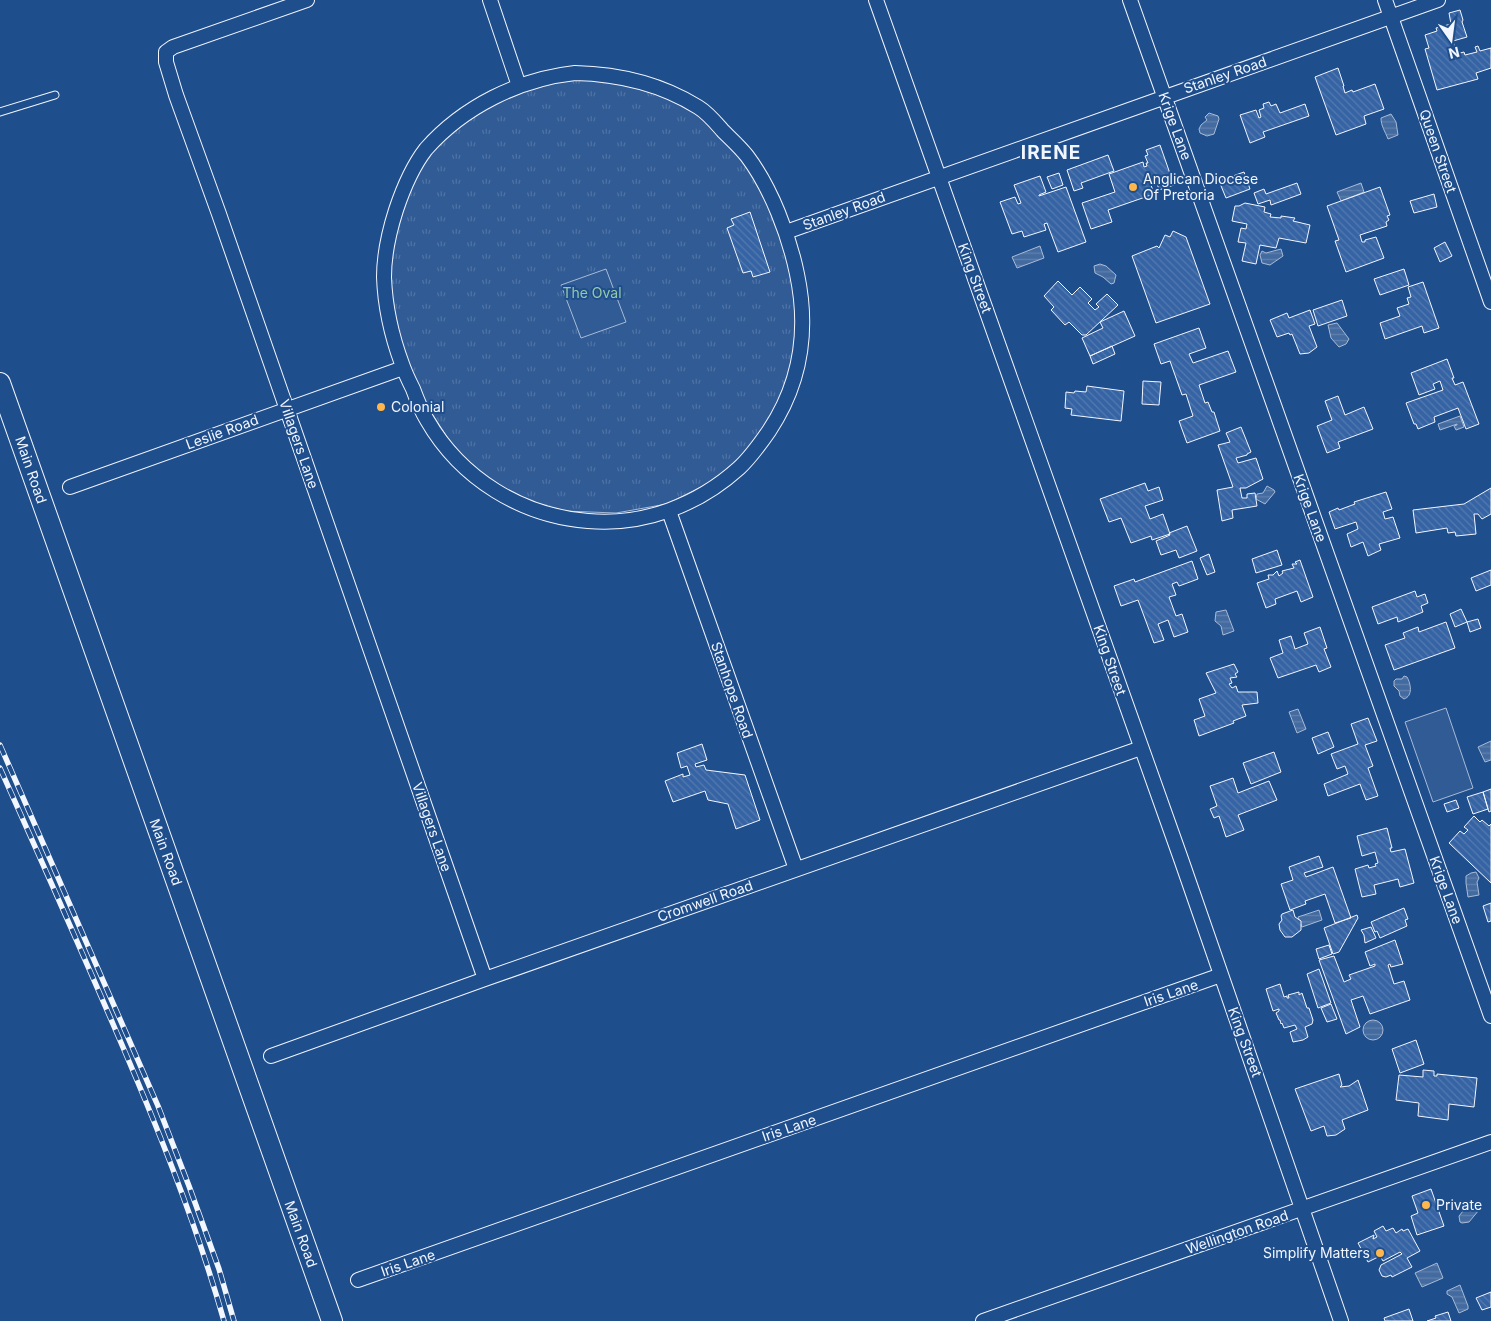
<svg xmlns="http://www.w3.org/2000/svg" width="1491" height="1321" viewBox="0 0 1491 1321" font-family="Inter,sans-serif">
<defs>
<pattern id="park-tufts" width="24" height="20" patternUnits="userSpaceOnUse" patternTransform="scale(1.25)"><rect width="24" height="20" fill="#305b95"/><path d="M3 7l-1-3M5 7V3M7 7l1-3M15 17l-1-3M17 17v-4M19 17l1-3" fill="none" stroke="#4e73a5"/></pattern>
<pattern id="water-rules" width="6" height="5" patternUnits="userSpaceOnUse" patternTransform="scale(1.25)"><rect width="6" height="5" fill="#446ba0"/><path d="M0 2.5h6" fill="none" stroke="#5f81ae"/></pattern>
<pattern id="building-back-hatch" width="6" height="6" patternUnits="userSpaceOnUse" patternTransform="scale(1.25)"><rect width="6" height="6" fill="#3563a3"/><path d="M-1 5l2 2M0 0l6 6M5-1l2 2" fill="none" stroke="#537ab1"/></pattern>
</defs>
<rect width="100%" height="100%" fill="#1f4e8c"/>
<!-- park -->
<path fill="url(#park-tufts)" stroke="#a8bbd7" d="M610 70 704 107 750 158 795 267 797 376 748 453 711 482 667 504 616 513 564 511 522 499 476 471 449 440 420 395 402 362 391 310 388 254 423 154 467 113 519 84Z"/>
<!-- built -->
<path fill="#305b95" stroke="#a8bbd7" d="M606 269 626 322 581 338 561 285Z
M1446 708 1473 788 1433 802 1405 722Z"/>
<!-- water -->
<path fill="url(#water-rules)" stroke="#a8bbd7" d="M1209 113 1218 116 1219 119 1214 134 1207 136 1200 133 1199 129 1201 125 1207 120 1205 117Z
M1391 114 1396 122 1398 135 1388 139C1385 131 1381 126 1381 118Z
M1361 183 1364 192 1341 201 1337 192Z
M1040 246 1044 258 1017 268 1012 257Z
M1281 249 1283 256 1270 265 1262 263 1260 255 1262 251 1266 253Z
M1100 264 1106 266 1116 275 1114 283 1111 284 1103 277 1095 273 1094 266Z
M1337 323 1349 339 1346 344 1339 347 1331 338 1328 325Z
M1460 416 1464 427 1456 430 1454 426 1457 425V424L1440 430 1438 424Z
M1267 486 1274 490 1275 492 1265 504 1256 499 1257 494 1263 493Z
M1226 610 1234 631 1223 635 1221 626 1215 621 1216 612Z
M1404 676 1407 677C1411 684 1413 696 1404 699L1400 696 1399 691 1394 686V681L1396 679H1402Z
M1298 709 1306 729 1297 733 1289 712Z
M1491 741V760L1485 762 1478 747Z
M1476 872 1479 878 1477 882 1479 895 1468 897 1466 883V876L1471 873Z
M1319 910 1322 920 1302 927 1298 917Z
M1363 1030a10 10 0 1 1 20 0a10 10 0 1 1-20 0Z
M1468 1205H1477L1479 1210 1469 1222 1462 1223 1460 1222 1459 1216Z
M1437 1263 1443 1278 1422 1287 1415 1273Z
M1460 1285 1468 1306V1309L1459 1313 1452 1297 1447 1294V1291Z"/>
<!-- building -->
<path fill="url(#building-back-hatch)" stroke="#f2f6ff" d="M1460 10 1463 20 1462 22 1467 37 1453 41 1456 54 1464 52 1465 55 1477 52 1475 47 1478 46 1480 51 1491 48V68L1476 73 1478 79 1437 90 1425 49 1429 48 1425 35 1437 31 1436 28 1451 24 1449 13Z
M1338 68 1344 86H1343L1345 93 1352 90 1353 92 1375 84 1384 109 1364 116 1366 124 1336 135 1315 77Z
M1269 102 1271 106 1276 104 1280 113 1305 104 1309 116 1263 132 1265 137 1250 143 1240 115 1256 110 1259 118 1261 117 1259 110 1264 108 1263 104Z
M1160 145 1174 185 1159 190 1157 183 1151 185 1154 194 1108 210 1112 222 1091 229 1082 203 1115 192 1109 174 1143 162 1144 167 1147 166 1146 163H1148L1145 156 1148 155 1146 150Z
M1108 155 1114 171 1081 183 1083 188 1074 191 1067 170Z
M1244 172 1250 189 1226 198 1219 181Z
M1059 173 1063 185 1052 189 1047 177Z
M1040 176 1046 192 1039 195V196L1066 187 1086 242 1058 252 1047 223 1044 224 1046 230 1024 237 1022 231 1012 234 1000 202 1015 197 1018 204 1021 203 1014 185Z
M1297 183 1301 194 1271 205 1270 200 1258 204 1254 193 1264 189 1266 194Z
M1380 187 1390 215 1387 216 1389 220 1386 222 1387 226 1360 235 1362 242H1365V240L1376 237 1384 258 1346 272 1335 241 1339 240 1327 206Z
M1434 194 1437 207 1414 213 1410 201Z
M1245 203 1265 207 1264 212 1271 214 1270 217 1281 218V216L1295 218 1293 221 1310 225 1306 243 1279 238 1276 248 1260 245 1256 264 1242 261 1246 243 1238 242 1241 228 1246 229 1247 224 1232 221 1235 206H1239Z
M750 212 770 272 753 277 751 271 743 273 727 228 734 225 731 219Z
M1173 231 1186 237 1210 304 1156 323 1132 256 1157 246 1159 248 1165 235 1170 237Z
M1445 242 1452 256 1440 262 1434 248Z
M1404 269 1409 285 1380 295 1374 279Z
M1058 281 1072 295 1080 287 1092 299 1088 303 1095 310 1099 307 1096 304 1107 294 1118 305 1086 335H1082L1069 322 1065 325 1051 310 1054 307 1044 296Z
M1423 282 1439 328 1424 333 1422 326 1385 339 1380 323 1400 316 1397 308 1409 304 1407 298 1411 297 1408 287Z
M1342 300 1347 316 1318 326 1313 310Z
M1310 310 1315 324 1309 326 1317 347 1309 353 1300 354 1292 334 1290 335 1289 333 1277 337 1270 320 1287 313 1289 318Z
M1124 311 1135 336 1090 356 1082 338 1103 328 1100 322Z
M1199 328 1206 348 1189 354 1193 363 1228 351 1236 372 1199 385 1205 403 1208 402 1212 412H1214L1220 431 1187 443 1179 421 1193 416 1186 394 1182 395 1170 361 1161 364 1154 344Z
M1112 346 1115 354 1093 364 1090 356Z
M1447 359 1454 378H1452L1455 385 1463 382 1479 424 1466 429 1458 408 1434 417 1435 422 1418 429 1416 424H1414L1406 403 1443 390 1440 381 1433 384 1435 389 1419 395 1411 373Z
M1143 381 1161 382 1159 405 1142 404Z
M1087 386 1124 391 1121 421 1071 415 1072 409 1065 408 1066 392 1074 393 1075 391 1086 392Z
M1338 396 1345 415 1364 407 1373 429 1338 442 1340 448 1327 453 1317 426 1332 420 1325 401Z
M1241 427 1251 452 1247 454V455L1236 458 1238 463 1256 458 1263 479 1246 488H1240L1242 498H1247V494L1255 493 1257 506 1232 510 1233 518 1222 521 1217 490 1233 487 1218 445 1230 442 1226 433Z
M1145 483 1148 491 1159 487 1163 500 1145 506 1150 519 1163 514 1170 534 1152 540 1151 536 1131 543 1121 518 1109 522 1100 499Z
M1491 488V514L1482 519 1478 514H1474L1476 534 1456 536 1455 532 1448 533 1447 528 1416 533 1413 510 1464 504Z
M1386 492 1392 509 1383 512 1385 519 1393 517 1400 538 1379 544 1381 550 1368 556 1363 542 1351 547 1347 534 1358 529 1356 522 1335 529 1329 512 1338 508 1339 510 1355 504 1354 502Z
M1187 526 1197 551 1179 558 1176 550 1161 555 1156 541 1170 535 1169 533Z
M1277 550 1282 565 1256 573 1252 559Z
M1209 554 1215 572 1207 575 1200 558Z
M1300 560 1313 597 1301 602 1297 591 1275 599 1276 604 1266 608 1257 583 1269 579 1268 575H1273L1277 571 1279 576 1283 573 1282 571 1294 568 1292 564H1297L1295 562Z
M1192 561 1198 579 1179 586 1177 582 1172 584 1176 595 1169 597 1176 616 1182 614 1188 632 1174 637 1168 620 1158 624 1164 640 1154 643 1138 600 1121 606 1114 586 1134 579 1135 582Z
M1491 570V585L1476 591 1471 578Z
M1415 591 1417 597 1425 594 1428 603 1421 606 1423 612 1398 622 1397 617 1378 624 1372 607Z
M1461 609 1467 622 1455 627 1450 614Z
M1478 619 1481 628 1470 632 1467 622Z
M1446 622 1455 648 1394 670 1385 645 1405 638 1403 633 1418 627 1419 632Z
M1320 627 1327 648 1324 649 1331 667 1319 672 1316 665 1278 678 1270 658 1283 653 1279 640 1291 636 1295 649 1308 644 1304 633Z
M1234 664 1238 672 1235 674 1237 677 1230 678 1232 683 1229 684 1232 688 1236 686 1238 692H1257L1258 703 1242 705 1246 716 1233 721 1234 723 1199 736 1194 720 1205 716 1199 699 1216 693 1206 673Z
M1368 718 1377 741 1365 745 1373 766 1368 768 1378 796 1366 800 1360 784 1328 796 1324 784 1348 774 1345 766 1337 769 1331 754 1358 744 1351 724Z
M1328 732 1334 747 1318 754 1312 738Z
M702 744 707 760 695 764 696 767 704 765 706 770 745 775 760 820 736 829 728 804 708 800 705 791 673 802 665 781 683 774V777L690 775 687 766 681 768 677 753Z
M1274 752 1281 772 1251 784 1243 763Z
M1233 778 1238 793 1269 781 1277 800 1238 815 1244 830 1226 837 1219 816 1214 818 1210 809 1217 806 1210 786Z
M1491 789V811L1489 812 1483 792Z
M1483 792 1488 809 1473 814 1467 797Z
M1456 800 1459 808 1447 812 1444 804Z
M1474 816 1480 822 1482 820 1489 826 1491 824V883L1449 843 1460 831 1464 834 1468 830 1464 827Z
M1387 828 1392 848H1390L1391 852 1405 849 1414 883 1400 887 1398 879 1374 885 1376 894 1362 897 1355 869 1368 865 1369 868 1376 866 1375 864 1378 863 1375 852 1362 856 1357 836Z
M1319 856 1323 867 1304 873 1306 877 1333 867 1351 918 1335 923 1325 894 1305 901 1306 904 1290 910 1281 884 1293 880 1289 867Z
M1491 903V921L1488 922 1483 906Z
M1404 908 1408 919 1405 920 1407 926 1380 938 1377 931 1375 932 1371 922Z
M1293 910 1295 917 1301 921V930L1292 937H1285L1280 930 1279 924 1282 920 1281 916 1282 914Z
M1357 915 1358 918 1339 952 1333 954 1324 928Z
M1371 927 1376 938 1365 943 1364 935 1361 930Z
M1395 940 1403 964 1391 967 1390 964 1388 965 1394 984 1404 981 1410 1000 1370 1014 1363 996 1351 1000 1360 1027 1346 1034 1319 960 1334 956 1344 982 1351 979 1349 975 1375 966V964L1370 966 1365 952Z
M1329 945 1332 954 1319 959 1316 949Z
M1319 969 1331 1003 1318 1008 1307 974Z
M1280 984 1284 997 1287 996V998H1289L1288 995 1299 992V995L1302 993 1307 1008H1309L1313 1020 1312 1024 1305 1027 1308 1037 1303 1040 1293 1042 1290 1032 1297 1029 1295 1025 1284 1028 1282 1023 1281 1024 1280 1020H1279L1276 1013 1279 1011V1009L1273 1011 1266 989Z
M1331 1004 1337 1019 1327 1022 1321 1008Z
M1416 1040 1424 1064 1400 1073 1392 1049Z
M1423 1070 1434 1071V1076H1437V1074L1477 1078 1474 1107 1449 1104 1448 1120 1418 1116 1419 1103 1396 1100 1399 1075 1423 1077Z
M1339 1074 1342 1085 1340 1087 1349 1086 1358 1080 1368 1110 1342 1120 1345 1129 1336 1135 1327 1136 1324 1126 1311 1131 1295 1089Z
M1431 1189 1444 1226 1417 1235 1411 1216 1418 1213 1412 1196Z
M1383 1226 1386 1231 1393 1228 1396 1233 1402 1229 1403 1231 1408 1229 1420 1251 1407 1258 1412 1267 1392 1277 1391 1275 1386 1277 1382 1276 1379 1270 1381 1265 1402 1254 1400 1252 1383 1261 1380 1256 1368 1262 1358 1243 1374 1235 1373 1239 1377 1237 1374 1231Z
M1491 1292V1307L1482 1310 1476 1298Z
M1409 1309 1413 1321H1385L1384 1318Z
M1448 1312 1451 1321H1427L1436 1318 1435 1316Z"/>
<g fill="none" stroke-linecap="round" stroke-linejoin="round">
<!-- service casing -->
<g stroke="#f2f6ff" stroke-width="9">
<path id="service" d="M0 112 55 95"/>
</g>
<!-- minor casing -->
<g stroke="#f2f6ff" stroke-width="16">
<path id="minor" d="M307 0 173 47 166 52V62L176 95 219 214 485 979
M490 0 519 86
M876 0 1181 859 1341 1321
M1130 0 1491 1016
M1385 0 1491 302
M575 73C619 74 661 84 698 107 708 113 716 123 723 131 731 139 740 147 747 156 771 188 789 235 797 274 809 331 801 383 769 431 760 444 751 457 739 468 698 505 644 526 588 521 522 516 461 479 427 420 421 410 417 400 413 389 409 381 405 373 402 364 392 337 385 306 384 277 384 254 389 232 396 210 403 189 412 167 426 149 463 107 519 79 575 73Z
M786 232 1438 0
M70 487 403 368
M669 511 796 869
M271 1056 485 979 1141 748
M358 1280 1221 975
M983 1321 1491 1142"/>
</g>
<!-- secondary casing -->
<g stroke="#f2f6ff" stroke-width="22">
<path id="secondary" d="M0 383 332 1321"/>
</g>
<!-- service -->
<use href="#service" stroke="#1f4e8c" stroke-width="7"/>
<!-- minor -->
<use href="#minor" stroke="#1f4e8c" stroke-width="14"/>
<!-- secondary -->
<use href="#secondary" stroke="#1f4e8c" stroke-width="20"/>
<!-- rail casing -->
<g stroke="#f2f6ff" stroke-width="5.5">
<path id="rail" d="M0 745 158 1106 189 1186 219 1269 234 1321
M0 768C38 853 76 938 113 1024 155 1121 195 1219 224 1321"/>
</g>
<!-- rail -->
<use href="#rail" stroke="#1f4e8c" stroke-width="4" stroke-dasharray="11" stroke-linecap="butt"/>
</g>
<!-- markers -->
<g fill="#ffb74d" stroke="#1f4e8c" stroke-width="2">
<circle cx="1133" cy="187" r="5"/>
<circle cx="381" cy="407" r="5"/>
<circle cx="1426" cy="1205" r="5"/>
<circle cx="1380" cy="1253" r="5"/>
</g>
<g text-anchor="middle" stroke-width="4" stroke-linejoin="round" paint-order="stroke">
<!-- street labels -->
<g font-size="14" fill="#f2f6ff" stroke="#1f4e8c">
<text transform="translate(1225 75) rotate(-19)" y="5">Stanley Road</text>
<text transform="translate(1175 126) rotate(70)" y="5">Krige Lane</text>
<text transform="translate(1438 151) rotate(71)" y="5">Queen Street</text>
<text transform="translate(844 211) rotate(-20)" y="5">Stanley Road</text>
<text transform="translate(975 278) rotate(70)" y="5">King Street</text>
<text transform="translate(222 432) rotate(-20)" y="5">Leslie Road</text>
<text transform="translate(299 444) rotate(71)" y="5">Villagers Lane</text>
<text transform="translate(31 470) rotate(71)" y="5">Main Road</text>
<text transform="translate(1310 508) rotate(70)" y="5">Krige Lane</text>
<text transform="translate(1110 660) rotate(71)" y="5">King Street</text>
<text transform="translate(732 690) rotate(71)" y="5">Stanhope Road</text>
<text transform="translate(432 827) rotate(71)" y="5">Villagers Lane</text>
<text transform="translate(166 852) rotate(70)" y="5">Main Road</text>
<text transform="translate(1446 890) rotate(70)" y="5">Krige Lane</text>
<text transform="translate(705 901) rotate(-19)" y="5">Cromwell Road</text>
<text transform="translate(1171 993) rotate(-19)" y="5">Iris Lane</text>
<text transform="translate(1245 1042) rotate(70)" y="5">King Street</text>
<text transform="translate(789 1128) rotate(-19)" y="5">Iris Lane</text>
<text transform="translate(1237 1232) rotate(-19)" y="5">Wellington Road</text>
<text transform="translate(301 1234) rotate(70)" y="5">Main Road</text>
<text transform="translate(408 1263) rotate(-19)" y="5">Iris Lane</text>
</g>
<!-- poi labels -->
<g font-size="14" fill="#f2f6ff" stroke="#1f4e8c" text-anchor="start">
<text x="1143" y="184">Anglican Diocese<tspan x="1143" dy="16">Of Pretoria</tspan></text>
<text x="391" y="412">Colonial</text>
<text x="1436" y="1210">Private</text>
<text x="1370" y="1258" text-anchor="end">Simplify Matters</text>
</g>
<!-- park labels -->
<g font-size="14" fill="#97c8a6" stroke="#1f4e8c">
<text x="592" y="298">The Oval</text>
</g>
<!-- district labels -->
<g font-size="19" font-weight="bold" letter-spacing="1" fill="#f2f6ff" stroke="#1f4e8c">
<text x="1051" y="159">IRENE</text>
</g>
</g>
<!-- north arrow -->
<g transform="translate(1451 40) rotate(166)" stroke="#1f4e8c" stroke-width="4" paint-order="stroke">
<path d="M0-4L9 19L0 12L-9 19Z" fill="#f2f6ff"/>
<text y="-8" font-size="14" font-weight="bold" text-anchor="middle" fill="#f2f6ff">N</text>
</g>
</svg>
